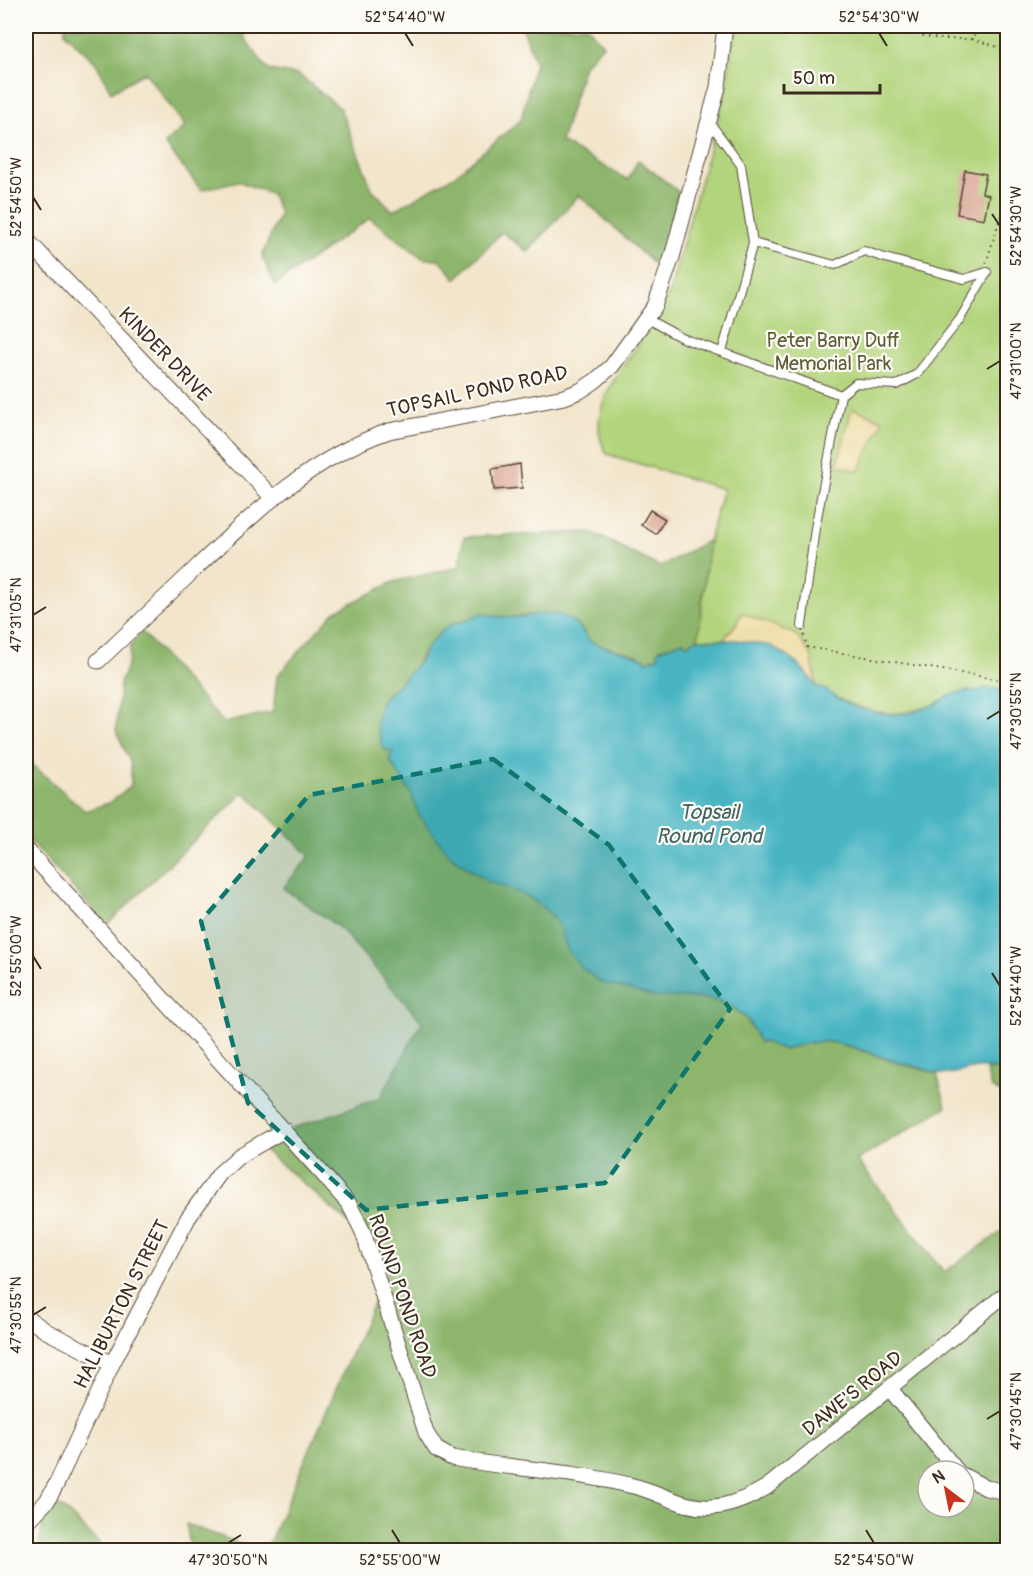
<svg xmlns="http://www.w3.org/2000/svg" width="1033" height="1576" viewBox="0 0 1033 1576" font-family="Pangolin,sans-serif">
<rect width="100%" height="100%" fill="#fdfcf7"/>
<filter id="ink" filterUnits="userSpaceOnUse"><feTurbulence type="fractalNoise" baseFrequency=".0167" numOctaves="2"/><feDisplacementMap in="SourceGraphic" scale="12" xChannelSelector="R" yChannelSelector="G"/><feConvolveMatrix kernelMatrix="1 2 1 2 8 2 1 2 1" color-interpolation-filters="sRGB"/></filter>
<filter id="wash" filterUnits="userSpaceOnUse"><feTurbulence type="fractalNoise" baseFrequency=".008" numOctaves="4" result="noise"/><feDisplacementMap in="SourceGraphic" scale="24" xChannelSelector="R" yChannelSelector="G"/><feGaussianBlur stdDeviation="1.35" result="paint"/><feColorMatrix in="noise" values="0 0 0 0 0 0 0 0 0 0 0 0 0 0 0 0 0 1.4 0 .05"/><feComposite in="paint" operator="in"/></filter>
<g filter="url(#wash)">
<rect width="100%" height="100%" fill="#f2e5cb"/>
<!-- green -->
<path fill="#b2d47c" stroke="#767f4d" stroke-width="1.5" d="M733 26H1007V695L987 688 939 701 936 704C898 717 878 717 842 700 833 696 827 690 817 687L736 640 698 639 709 540 723 489 607 454C582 413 621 370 643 338 653 324 661 309 669 294L725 93 732 50Z"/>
<!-- forest -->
<path fill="#8db66c" stroke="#647045" stroke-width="1.5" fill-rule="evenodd" d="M65 26H252L243 36 268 70 299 75 340 108 372 189 393 211 454 176 521 120 535 62 522 26H587L603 45 584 65 561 142 628 180 638 160 679 192 661 271 579 195 528 252 502 232 456 279 439 259H424L370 218 275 285 262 256 280 213 271 194 238 181 201 190 165 144 185 126 145 72 111 92 96 63 65 33Z
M591 532 660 567 709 540 698 639 691 641 690 644 686 645 684 641 658 650V657L648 661 639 656 595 644 587 639 583 631 551 613 514 617H498L481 613 468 620 453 624 422 653C419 668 394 689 382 699L393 752 391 763 411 793 419 815 449 854 471 871 532 899 553 916 561 930 568 951 582 968 600 982 656 997 704 998 727 1003 747 1019 750 1027 764 1041 784 1050C831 1031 849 1048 892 1061 907 1066 922 1068 937 1074L946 1107 857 1160 944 1272 1007 1228V1550H266L392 1260 264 1150C274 1144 290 1139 293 1128L380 1098 422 1022 341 929 283 888 310 856 244 792 107 925 26 837V759L85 811 109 803 131 786V764L116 730 120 684 129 660 130 648 141 631 224 723 273 712 277 676 334 612 393 582 459 567 464 537ZM928 1471H964V1507H928Z
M999 1069 1007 1070V1096L991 1088 986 1070Z
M46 1495 51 1502 64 1509 106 1550H39Z
M186 1524 258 1550H191Z"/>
<!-- sand -->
<path fill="#eeda9e" stroke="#94825e" stroke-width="1.5" d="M852 408 883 420 859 471 837 465Z
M742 613 795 634 811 654 817 687C791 649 767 641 723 640L736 624Z"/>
<!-- water -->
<path fill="#48b5c3" stroke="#427070" stroke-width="1.5" d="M481 613C491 617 516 619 527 616 535 614 546 612 554 614 563 615 577 623 582 630 586 635 585 638 590 641 608 651 631 650 648 661L658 657V650L684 641 686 645 690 644 691 641 698 639 736 640 772 646 799 665 817 687 827 690 837 698 860 709 872 710 875 713 892 714 911 713 936 704 948 696 965 691H978L987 688 999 689 1001 694 1007 695V1070C1001 1069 981 1067 976 1068 963 1070 949 1077 935 1073 931 1072 927 1069 922 1068 912 1065 901 1064 891 1060 850 1047 828 1032 784 1050L764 1042H759L747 1019 727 1003 704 998 656 997 600 982 582 968 568 951 561 930 553 916 532 899 510 889 489 882 449 854 419 815 411 793 391 763 390 757 393 752 383 749 376 723 382 700 396 687 421 660 426 648 443 630 453 624 468 620Z"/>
<g id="blocks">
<!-- building -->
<path fill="#daa693" d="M965 170 986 174 982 193 989 195 984 219 957 214Z
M520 464 522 488 494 490 492 469Z
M650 510 665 519 656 534 641 525Z"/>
</g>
</g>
<g filter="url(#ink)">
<use href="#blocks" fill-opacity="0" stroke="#564638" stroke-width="1.5"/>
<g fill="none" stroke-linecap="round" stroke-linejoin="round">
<!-- service casing -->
<g stroke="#564638" stroke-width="10">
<path id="service" d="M710 123 741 165 753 243 722 352
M753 243 835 265 864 251 885 258 964 279 987 272
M647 319 682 338 841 395 856 383 897 385 917 374 960 319 987 272
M802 626 815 528 841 395"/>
</g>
<!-- minor casing -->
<g stroke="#564638" stroke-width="17">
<path id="minor" d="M26 239 273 498
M98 661C132 629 165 598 198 566 255 512 313 457 389 431L564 397 580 391 595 381 612 366 655 306 672 257 718 87 725 26
M26 849 321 1172 349 1204 363 1232 426 1433 436 1449 452 1458C512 1469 574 1471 633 1486 660 1492 683 1509 712 1507 732 1506 750 1497 767 1487L1008 1292
M26 1317 46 1331 112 1364
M890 1389 957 1471
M964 1476 986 1488 1008 1492
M26 1523 47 1501 57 1483 112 1364 188 1218 220 1173 239 1156 284 1130"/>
</g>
<!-- path -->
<path stroke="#564638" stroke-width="2" stroke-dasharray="1.5 4.5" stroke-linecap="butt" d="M851 26 891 29 939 39H972L978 26
M972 39 1008 50
M986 263 1008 194
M804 635 807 647 1008 681"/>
<!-- service -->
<use href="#service" stroke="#fff" stroke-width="8"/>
<!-- minor -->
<use href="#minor" stroke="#fff" stroke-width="15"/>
</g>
</g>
<!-- marked area -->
<path fill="#0f766e" fill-opacity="0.2" stroke="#0f766e" stroke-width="4.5" stroke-dasharray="12 8" stroke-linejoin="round" d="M493 759 609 845 730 1009 605 1183 366 1210 248 1103 201 921 309 795Z"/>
<!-- ticks -->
<path fill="none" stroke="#3b2a1e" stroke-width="2" d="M405 33 413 46M879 33 887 46M33 197 41 210M992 214 1000 226M987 369 1000 361M33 615 46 607M987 719 1000 711M33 956 41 969M992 973 1000 986M33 1315 46 1307M987 1419 1000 1411M392 1530 400 1543M866 1530 874 1543M228 1543 241 1535"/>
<g text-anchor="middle" stroke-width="4.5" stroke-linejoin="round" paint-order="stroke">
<!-- park labels -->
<g font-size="20" fill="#5f5d3a" stroke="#fdfcf7">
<text x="833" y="347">Peter Barry Duff<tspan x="833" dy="23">Memorial Park</tspan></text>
</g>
<!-- street labels -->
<g font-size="20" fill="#3b2a1e" stroke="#fdfcf7">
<text transform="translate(165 354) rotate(46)" y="7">KINDER DRIVE</text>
<text transform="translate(477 391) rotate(-12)" y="7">TOPSAIL POND ROAD</text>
<text transform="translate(403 1296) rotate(71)" y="7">ROUND POND ROAD</text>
<text transform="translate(121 1304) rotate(-63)" y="7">HALIBURTON STREET</text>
<text transform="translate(852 1393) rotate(-39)" y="7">DAWE'S ROAD</text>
</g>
<!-- water labels -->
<g font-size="21" font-style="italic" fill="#406260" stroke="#fdfcf7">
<text x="709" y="819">Topsail<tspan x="709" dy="24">Round Pond</tspan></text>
</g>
</g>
<!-- margin -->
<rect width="1033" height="1576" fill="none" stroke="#fdfcf7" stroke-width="66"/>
<!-- north arrow -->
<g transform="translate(946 1489) rotate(328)"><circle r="28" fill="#fdfcf7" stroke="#afa8a0" stroke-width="1.5"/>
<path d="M0-4.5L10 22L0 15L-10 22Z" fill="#c8321e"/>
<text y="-9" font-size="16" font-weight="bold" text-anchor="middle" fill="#3b2a1e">N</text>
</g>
<!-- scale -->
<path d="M784 84v9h96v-9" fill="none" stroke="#3b2a1e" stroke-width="3"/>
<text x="793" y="84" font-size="18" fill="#3b2a1e" stroke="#fdfcf7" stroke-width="4.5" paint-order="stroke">50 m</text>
<rect x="33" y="33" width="967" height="1510" fill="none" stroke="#3b2a1e" stroke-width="2"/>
<g font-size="15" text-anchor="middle" fill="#3b2a1e">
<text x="405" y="22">52°54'40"W</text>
<text x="879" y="22">52°54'30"W</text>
<text transform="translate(16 197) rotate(-90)" y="5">52°54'50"W</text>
<text transform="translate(1016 226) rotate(-90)" y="5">52°54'30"W</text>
<text transform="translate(1016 361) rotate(-90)" y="5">47°31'00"N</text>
<text transform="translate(16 615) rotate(-90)" y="5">47°31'05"N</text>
<text transform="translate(1016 711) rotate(-90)" y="5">47°30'55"N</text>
<text transform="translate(16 956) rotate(-90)" y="5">52°55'00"W</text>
<text transform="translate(1016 986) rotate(-90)" y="5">52°54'40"W</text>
<text transform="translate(16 1315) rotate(-90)" y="5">47°30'55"N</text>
<text transform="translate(1016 1411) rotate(-90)" y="5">47°30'45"N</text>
<text x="228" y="1565">47°30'50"N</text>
<text x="400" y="1565">52°55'00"W</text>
<text x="874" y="1565">52°54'50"W</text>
</g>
</svg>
